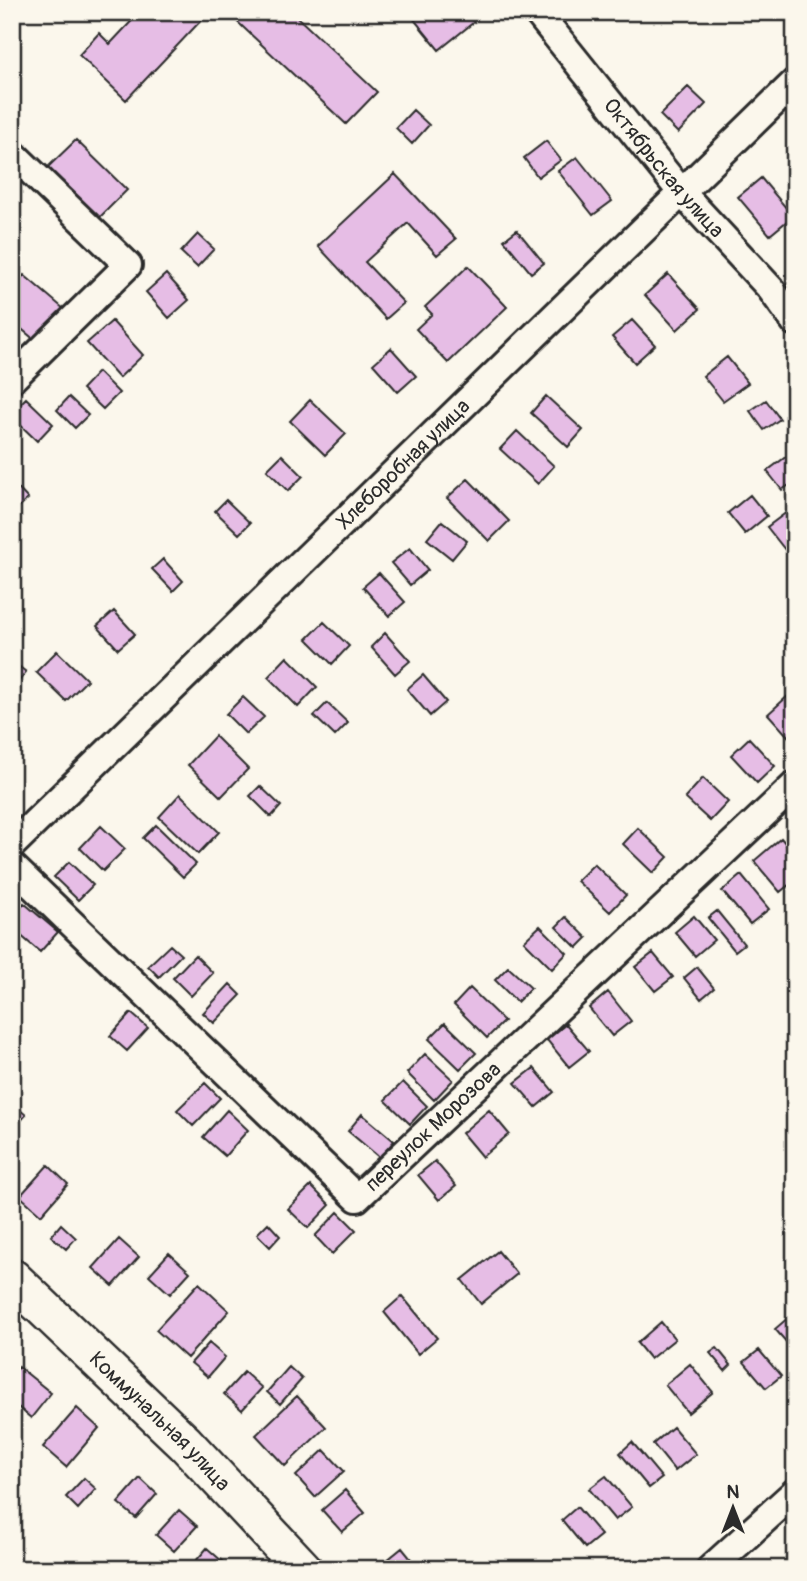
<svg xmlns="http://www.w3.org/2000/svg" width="807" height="1581" viewBox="0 0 807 1581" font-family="Pangolin,sans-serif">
<rect width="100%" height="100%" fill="#fbf7ec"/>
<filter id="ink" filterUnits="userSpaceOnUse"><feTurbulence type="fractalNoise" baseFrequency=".0143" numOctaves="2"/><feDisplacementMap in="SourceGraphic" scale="14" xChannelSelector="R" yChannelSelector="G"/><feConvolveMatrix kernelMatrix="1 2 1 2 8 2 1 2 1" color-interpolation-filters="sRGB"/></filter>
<g filter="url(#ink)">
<!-- building -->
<path fill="#e6bde5" stroke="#2b2b2b" stroke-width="2" d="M140 12H209L126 100 79 55 99 33 110 44Z
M227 12H301L297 17 377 92 346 124Z
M408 12H466L474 22 439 50Z
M688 87 706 104 678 133 660 115Z
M413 110 429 125 412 144 396 128Z
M76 140 127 190 99 218 48 167Z
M546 141 561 160 538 177 524 158Z
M577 157 612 201 593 215 558 171Z
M395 174 456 239 437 255 408 223 365 262 404 303 386 319 318 246Z
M761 178 793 216 770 235 738 197Z
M517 230 544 263 531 273 504 240Z
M198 234 214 249 197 267 181 252Z
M468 266 507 307 448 363 416 329 432 314 425 307Z
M166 274 189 300 169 318 146 292Z
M668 274 700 309 677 330 645 295Z
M24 275 64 309 36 341 12 321V288Z
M632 320 655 345 635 363 612 337Z
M112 321 143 355 119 378 87 343Z
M391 348 416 376 398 392 373 364Z
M727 357 748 383 723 401 703 376Z
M98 372 119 393 103 409 82 389Z
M546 396 583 430 568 447 531 413Z
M69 397 88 415 75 428 57 410Z
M26 398 53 424 37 441 12 417V412Z
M310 400 346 434 325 455 290 421Z
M766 400 780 419 764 430 750 411Z
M517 431 554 466 538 484 500 449Z
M795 450V481L782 490 767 471Z
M282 455 303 476 288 491 267 470Z
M468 479 509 521 489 541 447 498Z
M12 482 28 499 13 512 12 510Z
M750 495 767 516 745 534 728 513Z
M226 500 250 523 239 534 215 511Z
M795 506V544L786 551 767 527Z
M442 521 467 541 452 559 427 539Z
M410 548 428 570 410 585 391 563Z
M163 559 183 581 173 591 152 569Z
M379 573 405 602 389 616 363 587Z
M114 611 135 634 118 649 97 626Z
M324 622 349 646 332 664 307 639Z
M385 633 410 661 395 674 371 647Z
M57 651 87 680 66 701 36 672Z
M287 657 317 687 298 707 268 677Z
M12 661 26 672 13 689 12 688Z
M423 675 446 702 430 716 407 689Z
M789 695 795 701V744L768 714Z
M243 697 264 717 246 734 226 714Z
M327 703 348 723 335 736 314 716Z
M215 736 248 769 221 797 188 765Z
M749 738 775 766 757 783 731 755Z
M703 778 728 802 710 821 685 798Z
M260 786 281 806 271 817 250 796Z
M180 794 219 832 198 854 159 817Z
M156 825 196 864 183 877 143 838Z
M101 826 125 849 103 871 80 848Z
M638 828 668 857 653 873 623 844Z
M781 838 795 855V880L780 892 754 861Z
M69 862 93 885 78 900 54 877Z
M594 864 626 895 610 912 577 881Z
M741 875 769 909 750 924 722 891Z
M24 903 58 932 40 952 12 928V916Z
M717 911 744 944 735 951 708 918Z
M694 916 714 940 695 956 675 932Z
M566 917 587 938 577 948 556 927Z
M540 926 567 953 552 969 524 941Z
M170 945 181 955 159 977 148 966Z
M653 953 673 977 655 991 635 967Z
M195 955 213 973 191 996 173 978Z
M508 967 531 988 517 1002 495 980Z
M697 967 714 988 701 999 684 978Z
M230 984 241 995 214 1023 203 1013Z
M470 988 504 1021 487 1038 454 1005Z
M608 992 631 1021 612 1036 589 1008Z
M131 1013 148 1028 127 1051 110 1036Z
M445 1023 476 1053 460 1069 429 1039Z
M566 1024 589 1051 569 1067 547 1040Z
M425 1054 453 1080 434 1100 407 1073Z
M534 1068 554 1092 536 1107 515 1083Z
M403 1082 427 1106 410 1124 385 1100Z
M205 1083 220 1098 193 1126 177 1110Z
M12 1103 26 1115 16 1126 12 1123Z
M227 1110 248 1130 225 1156 203 1137Z
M489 1110 509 1134 482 1157 462 1133Z
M362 1114 394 1141 380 1158 348 1131Z
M435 1161 456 1186 439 1200 418 1175Z
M48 1165 68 1184 41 1215 20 1196Z
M311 1186 330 1205 308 1228 288 1209Z
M338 1212 356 1230 332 1254 315 1236Z
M268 1223 280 1236 270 1247 257 1234Z
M61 1224 76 1238 66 1249 51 1236Z
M119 1239 139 1257 113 1286 93 1268Z
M498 1251 517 1274 481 1304 462 1280Z
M169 1253 190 1272 170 1294 149 1275Z
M199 1283 229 1311 187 1358 156 1330Z
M402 1296 437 1338 418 1354 384 1312Z
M790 1316 795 1321V1352L775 1329Z
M661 1322 675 1339 650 1359 637 1343Z
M209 1343 225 1357 208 1377 191 1363Z
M717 1348 731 1365 725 1371 710 1353Z
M759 1350 781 1376 766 1388 744 1362Z
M690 1364 713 1392 688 1413 665 1385Z
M19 1367 51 1393 31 1418 12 1402V1375Z
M289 1367 302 1379 280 1404 267 1392Z
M244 1372 262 1388 242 1410 224 1394Z
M297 1396 326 1427 285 1466 256 1435Z
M77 1408 99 1428 66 1467 43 1447Z
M673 1427 696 1454 675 1471 653 1444Z
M632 1442 662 1478 649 1488 620 1453Z
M324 1450 344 1471 315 1497 296 1476Z
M606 1476 632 1507 615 1520 589 1489Z
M84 1478 96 1489 78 1509 66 1497Z
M140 1478 157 1494 136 1518 118 1503Z
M345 1490 365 1513 342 1532 322 1510Z
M577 1507 601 1535 585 1548 562 1520Z
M179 1510 197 1526 174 1551 156 1535Z
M207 1548 231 1569H189Z
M402 1548 419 1569H376Z"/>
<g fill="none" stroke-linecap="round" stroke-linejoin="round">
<!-- street casing -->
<g stroke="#2b2b2b" stroke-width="32">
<g id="street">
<path id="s1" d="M537 12 682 193 770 288 795 322"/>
<path d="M12 153 128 265 12 379"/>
<path id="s2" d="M12 845 795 82"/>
<path id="s3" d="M12 866 357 1198 795 785"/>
<path d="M710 1569 795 1492"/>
</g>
</g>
<!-- secondary casing -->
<g stroke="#2b2b2b" stroke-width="42">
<g id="secondary">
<path id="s4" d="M12 1278 185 1443 303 1569"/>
</g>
</g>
<!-- street -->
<use href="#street" stroke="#fbf7ec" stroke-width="26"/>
<!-- secondary -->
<use href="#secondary" stroke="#fbf7ec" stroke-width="37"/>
</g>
</g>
<g text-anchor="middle" stroke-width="6" stroke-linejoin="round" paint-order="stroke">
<!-- street labels -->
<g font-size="21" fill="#2b2b2b" stroke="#fbf7ec">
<text dy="7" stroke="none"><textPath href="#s1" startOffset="201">Октябрьская улица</textPath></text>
<text dy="7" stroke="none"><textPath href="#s2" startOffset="546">Хлеборобная улица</textPath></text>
<text dy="7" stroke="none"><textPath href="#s3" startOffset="583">переулок Морозова</textPath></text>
<text dy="7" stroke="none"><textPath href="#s4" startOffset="206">Коммунальная улица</textPath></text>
</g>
</g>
<!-- margin -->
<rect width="807" height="1581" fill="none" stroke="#fbf7ec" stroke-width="42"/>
<rect x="21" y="21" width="765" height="1539" fill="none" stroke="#2b2b2b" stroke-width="2.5" filter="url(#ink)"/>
<!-- north arrow -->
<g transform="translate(733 1508)" stroke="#fbf7ec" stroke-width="5" paint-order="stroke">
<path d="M0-5L12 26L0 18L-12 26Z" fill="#2b2b2b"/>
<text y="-10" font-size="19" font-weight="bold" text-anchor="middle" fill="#2b2b2b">N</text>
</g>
</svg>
